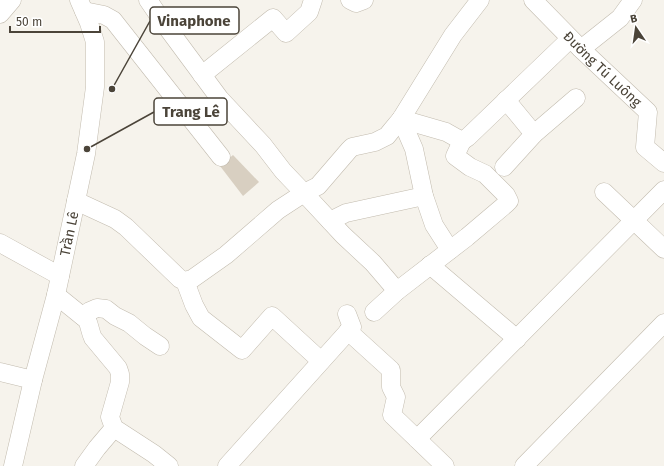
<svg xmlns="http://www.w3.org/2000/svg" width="664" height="466" viewBox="0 0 664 466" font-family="'Fira Sans',sans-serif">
<rect width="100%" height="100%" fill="#f6f3ec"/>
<!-- building -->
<path fill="#d8cfc1" d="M233 155 259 182 243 196 220 166Z"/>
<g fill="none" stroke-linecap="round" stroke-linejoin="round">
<!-- minor casing -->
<g stroke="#c2bbae" stroke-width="19">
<g id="minor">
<path d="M148 0 163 22 220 99 263 145 283 171 304 193 343 235 373 263 397 291"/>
<path d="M350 0 356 3 364 0"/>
<path id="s1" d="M533 0 581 49 648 112 645 147 664 163"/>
<path d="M84 11 104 15 113 20 221 157"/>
<path d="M0 14 12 0"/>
<path d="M581 49 620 18 633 0"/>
<path d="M202 75 273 18 286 33 309 12 313 0"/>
<path d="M506 100 534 134"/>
<path d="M401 119 446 132 462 141 468 137 570 39"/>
<path d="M401 119 414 149 424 196 434 225 450 250"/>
<path d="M504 167 534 134 576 98"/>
<path d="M604 192 664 249"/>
<path d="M76 201 115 219 126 227 180 279 185 281 192 279 226 255 278 210 304 193 318 186 349 150 352 147 375 142 387 136 391 131 401 119 453 35 480 0"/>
<path d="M330 221 346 213 424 196"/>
<path d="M0 243 60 276"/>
<path d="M430 265 517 339"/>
<path d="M185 281 194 305 201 318 242 350 272 316 321 361"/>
<path d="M56 295 87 320C90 326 90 332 93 338L118 368 120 374V382L110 417 114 428 154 454 169 466"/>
<path d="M374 312 397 291 467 237 506 204 509 201 506 195 485 174 470 167 455 156 462 141"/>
<path d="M82 316 90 311 97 308 106 309 115 316 129 323 145 336 160 346"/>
<path d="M348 331 391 370V387L396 397 392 415 445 466"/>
<path d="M0 372 33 380"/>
<path d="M417 439 664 190"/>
<path id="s2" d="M13 466 33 380 56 295 86 154 95 87V42L89 23 79 0"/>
<path d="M84 466 97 448 114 428"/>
<path d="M227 466 352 327 347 314"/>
<path d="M524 466 664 323"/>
</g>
</g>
<!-- minor -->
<use href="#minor" stroke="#fff" stroke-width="18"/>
</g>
<g text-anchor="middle" stroke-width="3" stroke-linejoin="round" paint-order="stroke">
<!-- street labels -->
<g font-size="14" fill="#4b4439" stroke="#fff">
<text dy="5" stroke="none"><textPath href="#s1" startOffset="98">Đường Tú Luông</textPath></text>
<text dy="5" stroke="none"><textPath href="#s2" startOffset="239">Trần Lê</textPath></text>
</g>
</g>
<!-- callouts -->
<path fill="none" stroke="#4b4439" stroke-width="1.5" d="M112 89L150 21M87 149L154 112"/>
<g fill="#4b4439" stroke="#fff" stroke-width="1.5">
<circle cx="112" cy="89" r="4"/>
<circle cx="87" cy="149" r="4"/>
</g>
<g fill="#fff" stroke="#4b4439" stroke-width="1.5">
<rect x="150" y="7" width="89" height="27" rx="4"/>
<rect x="154" y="98" width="73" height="27" rx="4"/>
</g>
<g font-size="15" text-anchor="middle" font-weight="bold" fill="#4b4439">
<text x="194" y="26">Vinaphone</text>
<text x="191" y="117">Trang Lê</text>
</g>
<!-- north arrow -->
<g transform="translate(636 28) rotate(347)" stroke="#ffffff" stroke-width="3" paint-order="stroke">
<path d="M0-3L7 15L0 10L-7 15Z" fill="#4b4439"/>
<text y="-6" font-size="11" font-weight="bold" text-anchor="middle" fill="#4b4439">B</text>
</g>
<!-- scale -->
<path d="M10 26v6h90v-6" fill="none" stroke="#4b4439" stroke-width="2"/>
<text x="16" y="26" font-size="12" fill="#4b4439" stroke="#ffffff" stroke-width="3" paint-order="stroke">50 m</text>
</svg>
